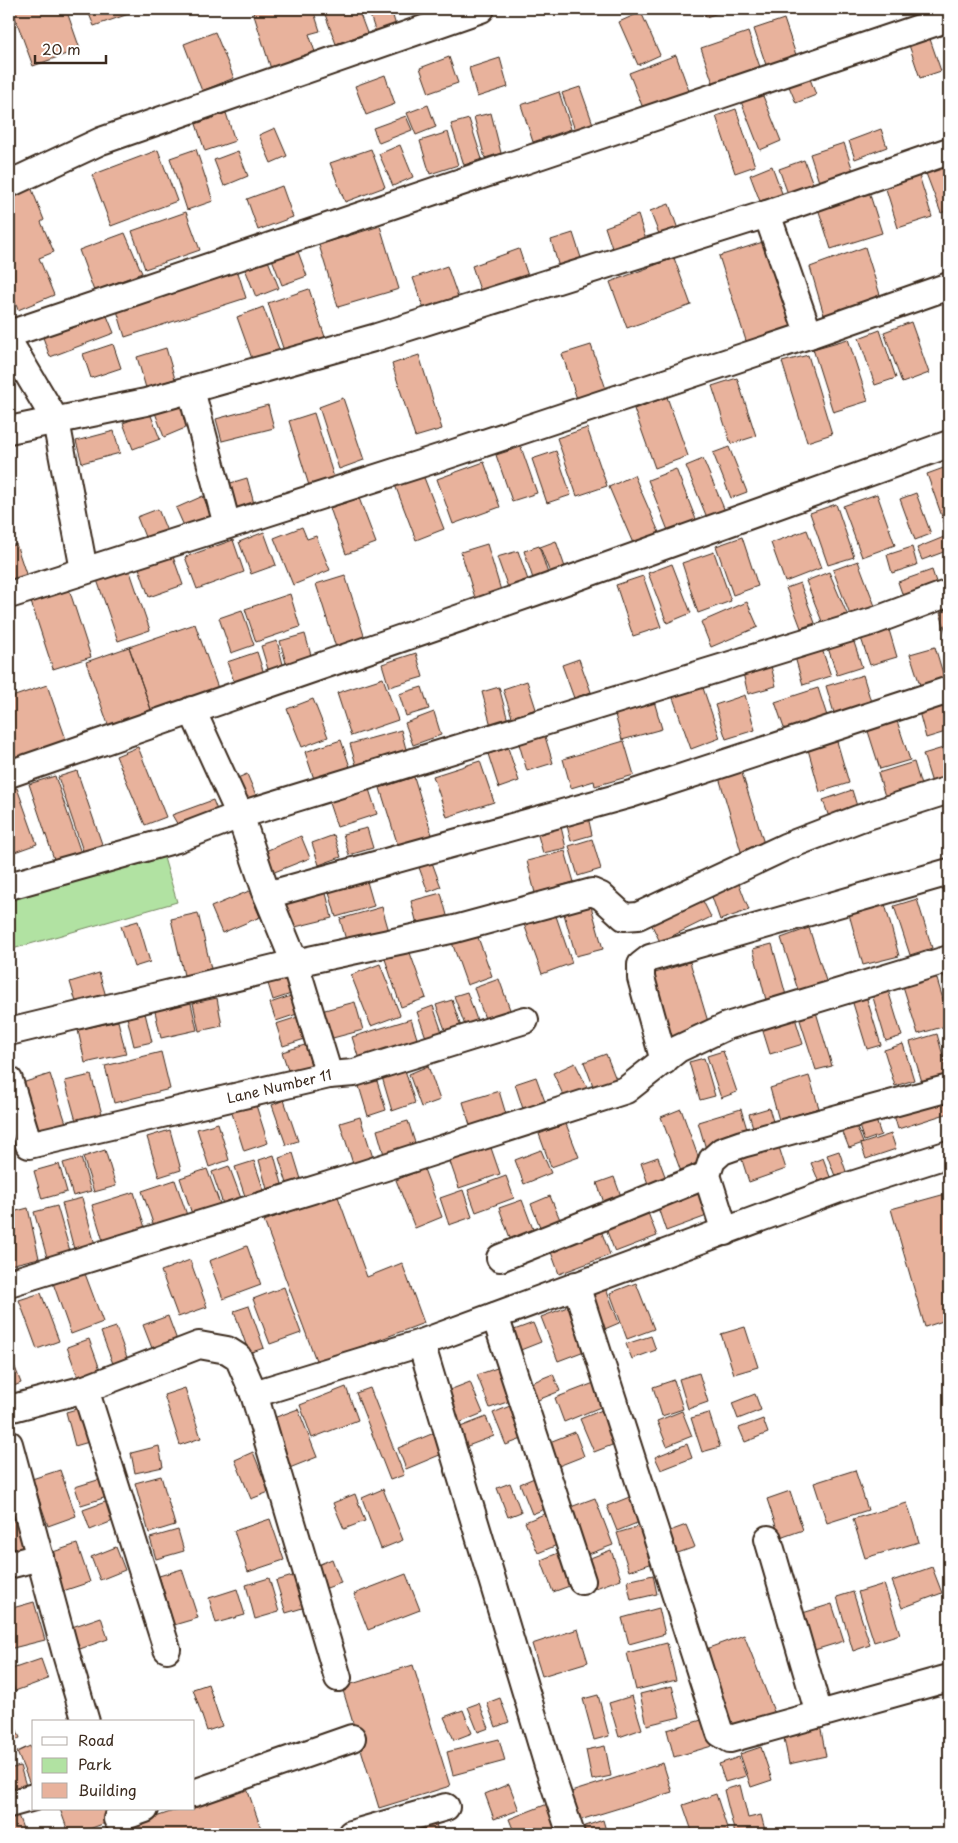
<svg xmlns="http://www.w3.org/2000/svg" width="958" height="1843" viewBox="0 0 958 1843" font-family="'Playpen Sans',sans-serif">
<rect width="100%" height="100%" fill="#fff"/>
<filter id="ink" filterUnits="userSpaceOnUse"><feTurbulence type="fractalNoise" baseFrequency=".02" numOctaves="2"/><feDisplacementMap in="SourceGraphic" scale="10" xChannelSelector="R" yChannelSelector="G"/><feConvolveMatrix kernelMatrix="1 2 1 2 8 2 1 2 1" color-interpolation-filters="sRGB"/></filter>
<g filter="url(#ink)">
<!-- green -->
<path fill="#b1e2a2" stroke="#768660" d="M160 844 177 902 9 950V888Z"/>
<!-- building -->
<path fill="#e8b29c" stroke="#3b2a1e" d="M12 9H66L80 49 33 66Z
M87 9H143L94 26Z
M252 9H313L320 31 309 34 316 55 271 69Z
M323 9H358L367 33 336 44Z
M368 9H391L396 26 376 33Z
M419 9H452L422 19Z
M703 9H730L706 17Z
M641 12 660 55 638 65 619 22Z
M784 19 797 58 767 68 754 29Z
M215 32 234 78 202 91 184 44Z
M748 32 762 73 715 89 701 48Z
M930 39 941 71 920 78 909 45Z
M676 55 689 91 643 108 629 73Z
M449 57 458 83 429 93 420 68Z
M500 58 508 87 477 97 469 68Z
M385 75 395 104 366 115 355 86Z
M809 76 816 95 796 103 788 84Z
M580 87 593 124 575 130 562 93Z
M761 91 781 141 760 150 740 99Z
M559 92 571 129 533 142 521 105Z
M428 105 436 127 416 135 407 113Z
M736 109 755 166 735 173 716 116Z
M226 113 235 141 205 151 196 124Z
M491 113 501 153 485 158 474 117Z
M406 116 412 130 379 143 373 128Z
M469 119 482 159 464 165 451 124Z
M275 128 287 156 271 163 259 135Z
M881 129 887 147 855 159 849 141Z
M448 132 458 165 430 174 420 141Z
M844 143 853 171 819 182 810 154Z
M400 145 413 177 393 186 379 154Z
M196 149 213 201 187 210 170 158Z
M371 149 385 187 345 202 330 163Z
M158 150 177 201 111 226 92 175Z
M238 151 248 176 224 186 214 160Z
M949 159V210L941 213 924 168Z
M804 160 813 184 788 194 779 169Z
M772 166 783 196 761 204 750 175Z
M917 169 932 217 898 228 883 179Z
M866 182 882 233 831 249 815 199Z
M282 186 293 217 258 230 247 199Z
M31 187 44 220 41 222 54 252 39 258 54 295 18 310 9 287V197Z
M669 204 679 232 661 239 650 211Z
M186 212 200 250 145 269 132 231Z
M638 215 647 243 614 254 605 227Z
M380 226 399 289 338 307 319 245Z
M125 233 142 273 94 291 79 250Z
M573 233 583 264 560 271 551 240Z
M766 241 795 332 748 347 719 256Z
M865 247 881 298 824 315 810 267Z
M297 249 307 276 282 285 272 259Z
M519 249 530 282 483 299 472 266Z
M265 253 279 288 256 297 242 261Z
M674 258 691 305 627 328 610 282Z
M236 266 246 298 125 337 115 304Z
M447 266 459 300 425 312 413 278Z
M309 289 328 346 287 360 268 303Z
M103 306 114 333 50 357 40 329Z
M263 307 282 357 255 367 237 317Z
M911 322 929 373 902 383 884 332Z
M880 330 896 378 875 385 859 338Z
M848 339 868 401 833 412 813 349Z
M113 344 121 368 91 378 83 354Z
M591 345 606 389 577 399 562 354Z
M166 348 175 379 146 388 137 357Z
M419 355 442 429 415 437 392 364Z
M808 355 832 434 807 442 782 362Z
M737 378 756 436 731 444 712 386Z
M667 397 688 456 655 468 634 409Z
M343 398 364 460 339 469 319 407Z
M180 400 190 426 164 437 154 410Z
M268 405 274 428 222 441 216 419Z
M150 413 160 439 133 449 123 423Z
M314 413 336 484 311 492 289 421Z
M587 428 607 486 577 496 557 438Z
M114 431 120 453 82 463 76 441Z
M521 447 537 493 512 501 496 455Z
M729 447 747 492 731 498 713 453Z
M556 451 571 495 547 503 532 459Z
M703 459 728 518 710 525 686 466Z
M484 462 500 507 453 524 437 479Z
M949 466V524L945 525 927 474Z
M676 469 697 522 669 533 648 480Z
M423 475 444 529 416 540 395 485Z
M634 475 661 537 635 548 609 487Z
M247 478 256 511 233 518 224 485Z
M916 493 931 534 915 540 900 499Z
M877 494 895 545 862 557 843 506Z
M203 496 214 523 188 535 176 508Z
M359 498 376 543 346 554 330 508Z
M836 504 854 557 828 565 810 513Z
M158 509 170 539 149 547 137 517Z
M302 527 307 539 316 536 330 570 293 585 274 538Z
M807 530 821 568 785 582 771 543Z
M264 532 276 565 251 574 239 542Z
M742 537 758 586 733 595 716 546Z
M944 537 949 550 922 560 917 548Z
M233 540 244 572 197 589 185 557Z
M556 541 567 573 552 578 540 547Z
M16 544 29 583 9 590V547Z
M487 544 502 594 476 601 461 552Z
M539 546 550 580 535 585 524 551Z
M912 547 917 565 892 573 887 555Z
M171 551 183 585 149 597 137 562Z
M518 551 530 586 510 593 497 557Z
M714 552 731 601 698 613 682 563Z
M858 561 875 606 850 615 833 570Z
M127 563 150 630 118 641 95 574Z
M672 564 691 613 667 623 648 573Z
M932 570 938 588 904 599 898 582Z
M829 572 847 614 823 624 806 581Z
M345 575 367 645 338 654 316 584Z
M643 576 661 627 633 636 616 585Z
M800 583 815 623 801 628 786 588Z
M69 589 91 657 53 669 31 602Z
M290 594 300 627 256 642 245 609Z
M747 602 758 627 711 647 701 622Z
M242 610 254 645 231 653 219 618Z
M949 610V641L940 613Z
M887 623 897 657 870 665 859 632Z
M195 624 219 691 153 715 129 647Z
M305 634 314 666 289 674 280 641Z
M852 636 862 667 837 675 827 645Z
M277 641 285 672 270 676 261 646Z
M129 647 153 715 110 730 86 662Z
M935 647 945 680 921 688 910 654Z
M822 649 831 676 803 685 795 657Z
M257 652 266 680 237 690 227 662Z
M416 653 423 677 389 687 382 664Z
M579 659 591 692 574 698 562 665Z
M770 662 776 686 748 694 742 669Z
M863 675 871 702 834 713 826 686Z
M383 678 398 720 351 736 337 693Z
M527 681 536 709 512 717 503 689Z
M47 685 68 745 12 765 9 756V698Z
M702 685 720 738 691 749 672 695Z
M422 687 429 709 406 716 399 694Z
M499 687 508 721 491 726 482 692Z
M818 688 827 716 785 731 775 702Z
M745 695 755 730 726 739 715 705Z
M313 699 328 737 302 747 287 709Z
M949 699V731L926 738 918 708Z
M654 701 662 729 622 740 614 711Z
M434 712 441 735 413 745 405 723Z
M896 718 910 760 880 769 867 728Z
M401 730 407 753 357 768 350 744Z
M543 730 553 763 527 771 517 737Z
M836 738 849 783 820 792 807 746Z
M341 740 350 767 314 779 305 752Z
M624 741 634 775 595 786 594 781 571 788 563 759Z
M138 747 166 817 145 825 116 756Z
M508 748 519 781 499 788 488 754Z
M943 748 949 768V778L932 783 923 754Z
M480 761 494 802 447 817 433 776Z
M914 762 923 792 887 803 878 773Z
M740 767 766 850 743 858 718 774Z
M77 771 103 847 84 854 58 777Z
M247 774 258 800 239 808 228 782Z
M55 776 81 853 55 862 29 784Z
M414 777 433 838 399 849 380 788Z
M367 783 377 814 337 827 327 797Z
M17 788 37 844 9 854V790Z
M852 790 860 816 832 826 823 800Z
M213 800 219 815 182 832 172 815Z
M587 812 592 835 571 841 565 818Z
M561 827 566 848 543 853 537 832Z
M367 828 373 848 349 855 343 834Z
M334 835 341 857 319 865 312 843Z
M301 836 310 858 272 873 263 852Z
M592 839 601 869 578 876 569 846Z
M565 851 574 882 535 893 527 861Z
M430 857 441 887 428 892 417 862Z
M366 878 374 906 336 917 328 888Z
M738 881 749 910 720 920 710 891Z
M325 889 332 918 291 928 283 900Z
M249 891 260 917 222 933 211 907Z
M441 893 448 919 418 928 411 901Z
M699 893 711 917 660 942 648 917Z
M589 899 603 949 576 956 562 907Z
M917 899 932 948 910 955 894 906Z
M885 904 899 956 863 965 849 914Z
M382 907 390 935 348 947 340 919Z
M198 913 213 977 186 984 171 919Z
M555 913 572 963 542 974 524 924Z
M138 921 150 962 134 967 121 926Z
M809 928 827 984 799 993 781 938Z
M475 929 492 976 467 985 450 937Z
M772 944 787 999 767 1004 753 949Z
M409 950 426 998 401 1007 385 959Z
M690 962 709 1025 671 1037 652 974Z
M380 964 400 1015 371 1026 351 975Z
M949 966V1002L942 968Z
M290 970 297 992 273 1000 266 977Z
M99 973 108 1003 79 1012 70 982Z
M936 976 949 1019V1025L918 1034 903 986Z
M499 979 513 1018 488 1027 474 988Z
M888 990 902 1036 886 1041 872 994Z
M467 992 478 1023 466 1028 454 996Z
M297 994 303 1012 276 1021 270 1003Z
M866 996 881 1045 867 1049 852 1000Z
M217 998 222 1026 199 1031 193 1003Z
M190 999 197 1030 161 1038 154 1007Z
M452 1000 462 1030 447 1035 436 1005Z
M355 1002 363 1030 329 1039 321 1011Z
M433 1006 445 1041 429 1046 417 1012Z
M144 1009 152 1042 134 1046 126 1013Z
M816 1012 832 1066 816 1070 799 1017Z
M304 1015 311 1037 283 1046 276 1024Z
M795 1018 803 1044 770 1054 762 1028Z
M411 1019 420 1048 361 1066 352 1037Z
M118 1021 126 1054 85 1063 78 1030Z
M937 1034 948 1074 922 1082 910 1042Z
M308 1044 315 1068 290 1076 282 1052Z
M903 1044 914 1080 895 1086 884 1050Z
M723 1051 737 1092 721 1098 707 1056Z
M161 1052 170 1089 114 1103 105 1066Z
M606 1054 617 1082 595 1091 584 1062Z
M704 1058 715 1096 700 1100 689 1062Z
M575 1063 590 1093 567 1103 553 1073Z
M428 1066 440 1100 421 1107 409 1074Z
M405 1070 415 1103 392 1111 382 1077Z
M50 1074 68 1129 34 1141 16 1085Z
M91 1075 102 1114 76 1121 65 1081Z
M809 1076 819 1108 779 1120 770 1088Z
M536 1077 547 1107 525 1115 515 1084Z
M376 1078 386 1110 368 1116 358 1083Z
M499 1091 508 1121 472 1132 463 1102Z
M949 1091V1113L898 1129 892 1108Z
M284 1100 298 1141 286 1145 272 1105Z
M255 1102 268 1143 244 1151 231 1110Z
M769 1108 775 1128 755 1134 749 1114Z
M681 1109 700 1162 691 1165 695 1176 684 1180 661 1117Z
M741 1109 749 1136 706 1149 698 1122Z
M873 1111 881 1135 864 1141 856 1117Z
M360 1117 375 1164 355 1170 340 1123Z
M854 1120 863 1143 849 1148 840 1125Z
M408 1121 417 1149 385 1158 377 1130Z
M218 1123 229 1160 209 1167 197 1129Z
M566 1124 579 1157 551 1167 539 1134Z
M170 1130 181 1170 159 1177 147 1137Z
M891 1134 896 1149 866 1159 861 1144Z
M778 1144 786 1169 749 1182 741 1157Z
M490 1145 500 1174 459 1188 449 1159Z
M105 1150 116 1186 94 1192 83 1157Z
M541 1150 551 1173 524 1184 515 1160Z
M839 1151 849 1180 838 1184 827 1155Z
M293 1153 304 1189 290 1193 279 1158Z
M274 1155 282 1184 267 1189 259 1160Z
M658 1157 669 1187 651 1193 641 1163Z
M81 1158 91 1191 73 1196 63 1163Z
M823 1158 833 1185 822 1189 811 1163Z
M254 1161 264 1191 245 1196 235 1167Z
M59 1164 67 1192 42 1199 34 1171Z
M229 1166 242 1201 224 1207 212 1172Z
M207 1169 220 1204 192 1214 180 1178Z
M424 1169 442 1217 415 1228 396 1180Z
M506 1176 514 1198 476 1212 468 1190Z
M614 1177 625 1207 608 1214 597 1183Z
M175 1180 188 1218 155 1229 142 1191Z
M704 1184 715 1213 666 1231 656 1202Z
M463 1190 472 1217 449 1225 440 1198Z
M134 1192 146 1231 104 1244 92 1205Z
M949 1193V1319L925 1327 891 1209Z
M337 1194 367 1277 402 1263 424 1323 317 1363 264 1221Z
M550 1196 564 1229 544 1237 531 1204Z
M82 1198 96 1248 75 1253 62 1203Z
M522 1200 536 1237 513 1246 499 1208Z
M645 1205 657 1236 615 1252 603 1221Z
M57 1206 70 1251 47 1257 34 1212Z
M28 1208 39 1258 10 1265 9 1213Z
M598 1222 610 1255 559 1274 547 1241Z
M247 1246 261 1285 223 1299 209 1261Z
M190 1260 207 1307 178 1317 161 1271Z
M84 1271 103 1322 71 1334 53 1283Z
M636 1283 654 1329 627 1339 610 1293Z
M284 1287 301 1333 270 1344 253 1299Z
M606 1289 619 1323 600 1331 588 1296Z
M41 1293 59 1341 37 1349 19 1300Z
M249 1306 264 1348 249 1353 234 1311Z
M570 1306 587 1350 558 1361 541 1317Z
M168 1316 181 1351 157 1361 143 1325Z
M533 1323 541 1342 513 1353 506 1333Z
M116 1327 129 1363 115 1369 101 1332Z
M745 1327 758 1367 734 1374 721 1334Z
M651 1336 656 1350 632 1359 626 1344Z
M89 1339 102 1375 80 1383 67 1347Z
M11 1357 21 1383 9 1388V1358Z
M497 1368 510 1401 490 1408 477 1375Z
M699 1373 708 1402 688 1409 679 1379Z
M553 1374 560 1391 528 1404 521 1387Z
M674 1380 683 1409 662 1416 653 1387Z
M470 1382 483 1413 459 1423 447 1391Z
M594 1383 603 1406 564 1422 555 1398Z
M346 1387 358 1420 312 1438 300 1405Z
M185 1388 201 1438 180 1445 164 1395Z
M370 1388 404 1475 390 1480 356 1393Z
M755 1394 761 1410 738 1419 732 1403Z
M87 1406 96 1440 75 1446 66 1412Z
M510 1406 522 1439 506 1445 493 1413Z
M607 1408 620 1442 594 1452 580 1419Z
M298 1409 317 1457 287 1469 268 1420Z
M682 1411 692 1436 667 1446 657 1421Z
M709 1413 720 1447 702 1452 691 1418Z
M486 1417 494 1436 465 1447 458 1428Z
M763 1419 768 1433 745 1442 739 1428Z
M575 1432 584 1456 551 1469 542 1445Z
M434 1433 442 1454 406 1469 398 1448Z
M687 1444 692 1458 661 1470 655 1457Z
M159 1446 163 1467 135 1473 131 1453Z
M253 1452 269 1492 251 1499 235 1460Z
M60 1470 76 1516 48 1526 32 1479Z
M855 1470 868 1510 827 1523 814 1483Z
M161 1476 175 1525 149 1533 135 1483Z
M539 1476 550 1507 532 1514 520 1484Z
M101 1479 107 1497 81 1505 75 1487Z
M510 1483 521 1512 508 1517 497 1488Z
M383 1489 403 1540 381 1549 362 1498Z
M790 1491 803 1530 780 1538 767 1499Z
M355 1494 365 1521 344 1529 333 1503Z
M637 1494 647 1519 617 1531 607 1506Z
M595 1498 613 1545 586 1555 568 1508Z
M111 1500 118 1519 90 1530 83 1510Z
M907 1503 919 1542 865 1558 853 1519Z
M549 1512 562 1543 538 1553 525 1522Z
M270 1519 284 1560 248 1572 234 1531Z
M17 1520 27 1552 9 1558V1522Z
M651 1523 662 1560 629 1571 617 1533Z
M686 1525 695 1547 675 1554 667 1532Z
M178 1530 184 1551 156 1559 150 1538Z
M77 1544 90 1582 60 1592 47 1554Z
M116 1547 125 1570 100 1580 91 1557Z
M611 1550 621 1579 590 1590 580 1562Z
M563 1551 575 1584 553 1592 541 1560Z
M332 1559 341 1583 321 1590 313 1567Z
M932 1567 942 1593 902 1608 892 1581Z
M182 1569 198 1618 174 1625 159 1576Z
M299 1574 309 1606 286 1613 276 1581Z
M406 1574 420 1610 368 1630 354 1594Z
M653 1575 657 1594 631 1600 627 1581Z
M269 1578 279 1612 255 1619 246 1585Z
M884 1584 900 1634 874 1642 858 1592Z
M237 1589 245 1615 216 1623 209 1598Z
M853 1592 870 1645 853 1651 837 1597Z
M34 1602 45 1640 9 1649V1609Z
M832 1604 844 1641 808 1652 796 1615Z
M659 1608 665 1634 629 1644 622 1618Z
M101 1617 108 1639 77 1650 69 1628Z
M578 1629 588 1662 542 1676 532 1644Z
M744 1635 775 1714 734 1730 703 1650Z
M667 1643 676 1680 636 1690 627 1653Z
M41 1659 48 1679 15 1691 9 1670Z
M413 1665 450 1786 379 1808 342 1687Z
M208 1684 222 1726 207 1731 193 1689Z
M672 1686 680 1717 647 1725 640 1694Z
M598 1695 609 1736 594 1740 583 1699Z
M632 1696 642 1729 619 1737 609 1703Z
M500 1698 509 1722 496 1727 487 1703Z
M479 1703 489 1728 478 1732 468 1707Z
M463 1710 472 1733 454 1740 444 1717Z
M12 1718 20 1738 9 1743V1719Z
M705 1719 712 1746 674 1757 667 1730Z
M820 1725 826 1756 789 1764 783 1733Z
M499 1739 505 1761 453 1775 447 1752Z
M30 1746 34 1754V1789H32L17 1752Z
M605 1746 611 1776 592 1780 586 1750Z
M761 1747 772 1780 751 1787 740 1754Z
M739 1757 746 1776 725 1782 719 1764Z
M663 1763 672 1792 580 1820 571 1792Z
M20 1766 26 1786 9 1791V1769Z
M244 1780 263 1834H126L124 1828 179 1809H194V1804Z
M509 1784 519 1810 494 1819 485 1794Z
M740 1785 748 1818 761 1815 766 1834H735L724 1790Z
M716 1794 729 1834H693L683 1805Z
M550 1803 561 1832 555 1834H515L509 1819Z
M60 1809H103L108 1822 76 1834H69Z
M16 1810 25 1834H9V1813Z
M603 1820 607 1834H579L577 1829Z
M435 1821 439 1834H401L400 1830Z"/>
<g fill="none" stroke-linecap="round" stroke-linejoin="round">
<!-- minor casing -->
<g stroke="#3b2a1e" stroke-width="30">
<g id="minor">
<path d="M9 184 101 141 481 9"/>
<path d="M767 214 809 335"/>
<path d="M9 334 949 18"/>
<path d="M9 342 56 421 84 570"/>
<path d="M191 390 227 525"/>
<path d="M9 430 146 402 377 337 767 214 949 151"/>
<path d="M9 595 445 456 809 335 949 286"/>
<path d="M192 710 240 815 267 895 295 963 329 1075"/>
<path d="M9 774 535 592 949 444"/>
<path d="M9 886 177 839 240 815 874 621 949 593"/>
<path d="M267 895 631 794 949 690"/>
<path d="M9 1032 295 963 455 929 592 892 601 896 624 917 638 916 785 847 858 819 949 790"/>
<path d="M664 1061 641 978V965L650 958 949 872"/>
<path id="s1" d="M9 1080 29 1145 329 1075 354 1073 525 1020"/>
<path d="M725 1232 707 1175 712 1160 722 1151 742 1144 949 1088"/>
<path d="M500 1258 707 1175"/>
<path d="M9 1283 345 1180 626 1090 678 1049 727 1026 949 959"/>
<path d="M576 1285 720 1733 730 1739 949 1678"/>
<path d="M495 1316 582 1581"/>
<path d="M421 1343 549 1769 571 1834"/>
<path d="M85 1389 167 1649"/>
<path d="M254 1394 338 1678"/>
<path d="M9 1409 85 1389 199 1345 227 1350 238 1357 254 1394 421 1343 839 1189 949 1154"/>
<path d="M9 1444 66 1654 86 1722"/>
<path d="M768 1539 819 1714"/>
<path d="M9 1565 40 1557"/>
<path d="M194 1793 352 1738"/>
<path d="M9 1804 34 1797"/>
<path d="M117 1819 145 1809"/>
<path d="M351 1834 446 1807"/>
</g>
</g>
<!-- minor -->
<use href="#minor" stroke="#fff" stroke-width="26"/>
</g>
</g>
<g text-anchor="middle" stroke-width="4" stroke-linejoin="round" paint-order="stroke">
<!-- street labels -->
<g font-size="14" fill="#3b2a1e" stroke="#fff">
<text dy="5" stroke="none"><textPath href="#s1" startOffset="325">Lane Number 11</textPath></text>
</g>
</g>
<!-- margin -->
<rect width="958" height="1843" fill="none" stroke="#fff" stroke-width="30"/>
<rect x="15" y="15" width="928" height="1813" fill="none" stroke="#3b2a1e" stroke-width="2" filter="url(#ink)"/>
<!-- legend -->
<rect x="32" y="1720" width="162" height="90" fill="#ffffff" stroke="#b1aaa5"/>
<rect x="42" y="1737" width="25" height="8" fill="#ffffff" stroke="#b1aaa5"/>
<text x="78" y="1746" font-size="15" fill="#3b2a1e">Road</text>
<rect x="42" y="1758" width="25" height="15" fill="#b1e2a2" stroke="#b1aaa5"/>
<text x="78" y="1770" font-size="15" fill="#3b2a1e">Park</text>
<rect x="42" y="1783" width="25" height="15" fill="#e8b29c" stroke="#b1aaa5"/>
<text x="78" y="1796" font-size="15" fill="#3b2a1e">Building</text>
<!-- scale -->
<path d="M35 55v8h71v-8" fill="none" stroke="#3b2a1e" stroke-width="2.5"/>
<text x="42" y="55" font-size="15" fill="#3b2a1e" stroke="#ffffff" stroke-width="4" paint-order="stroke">20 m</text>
</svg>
